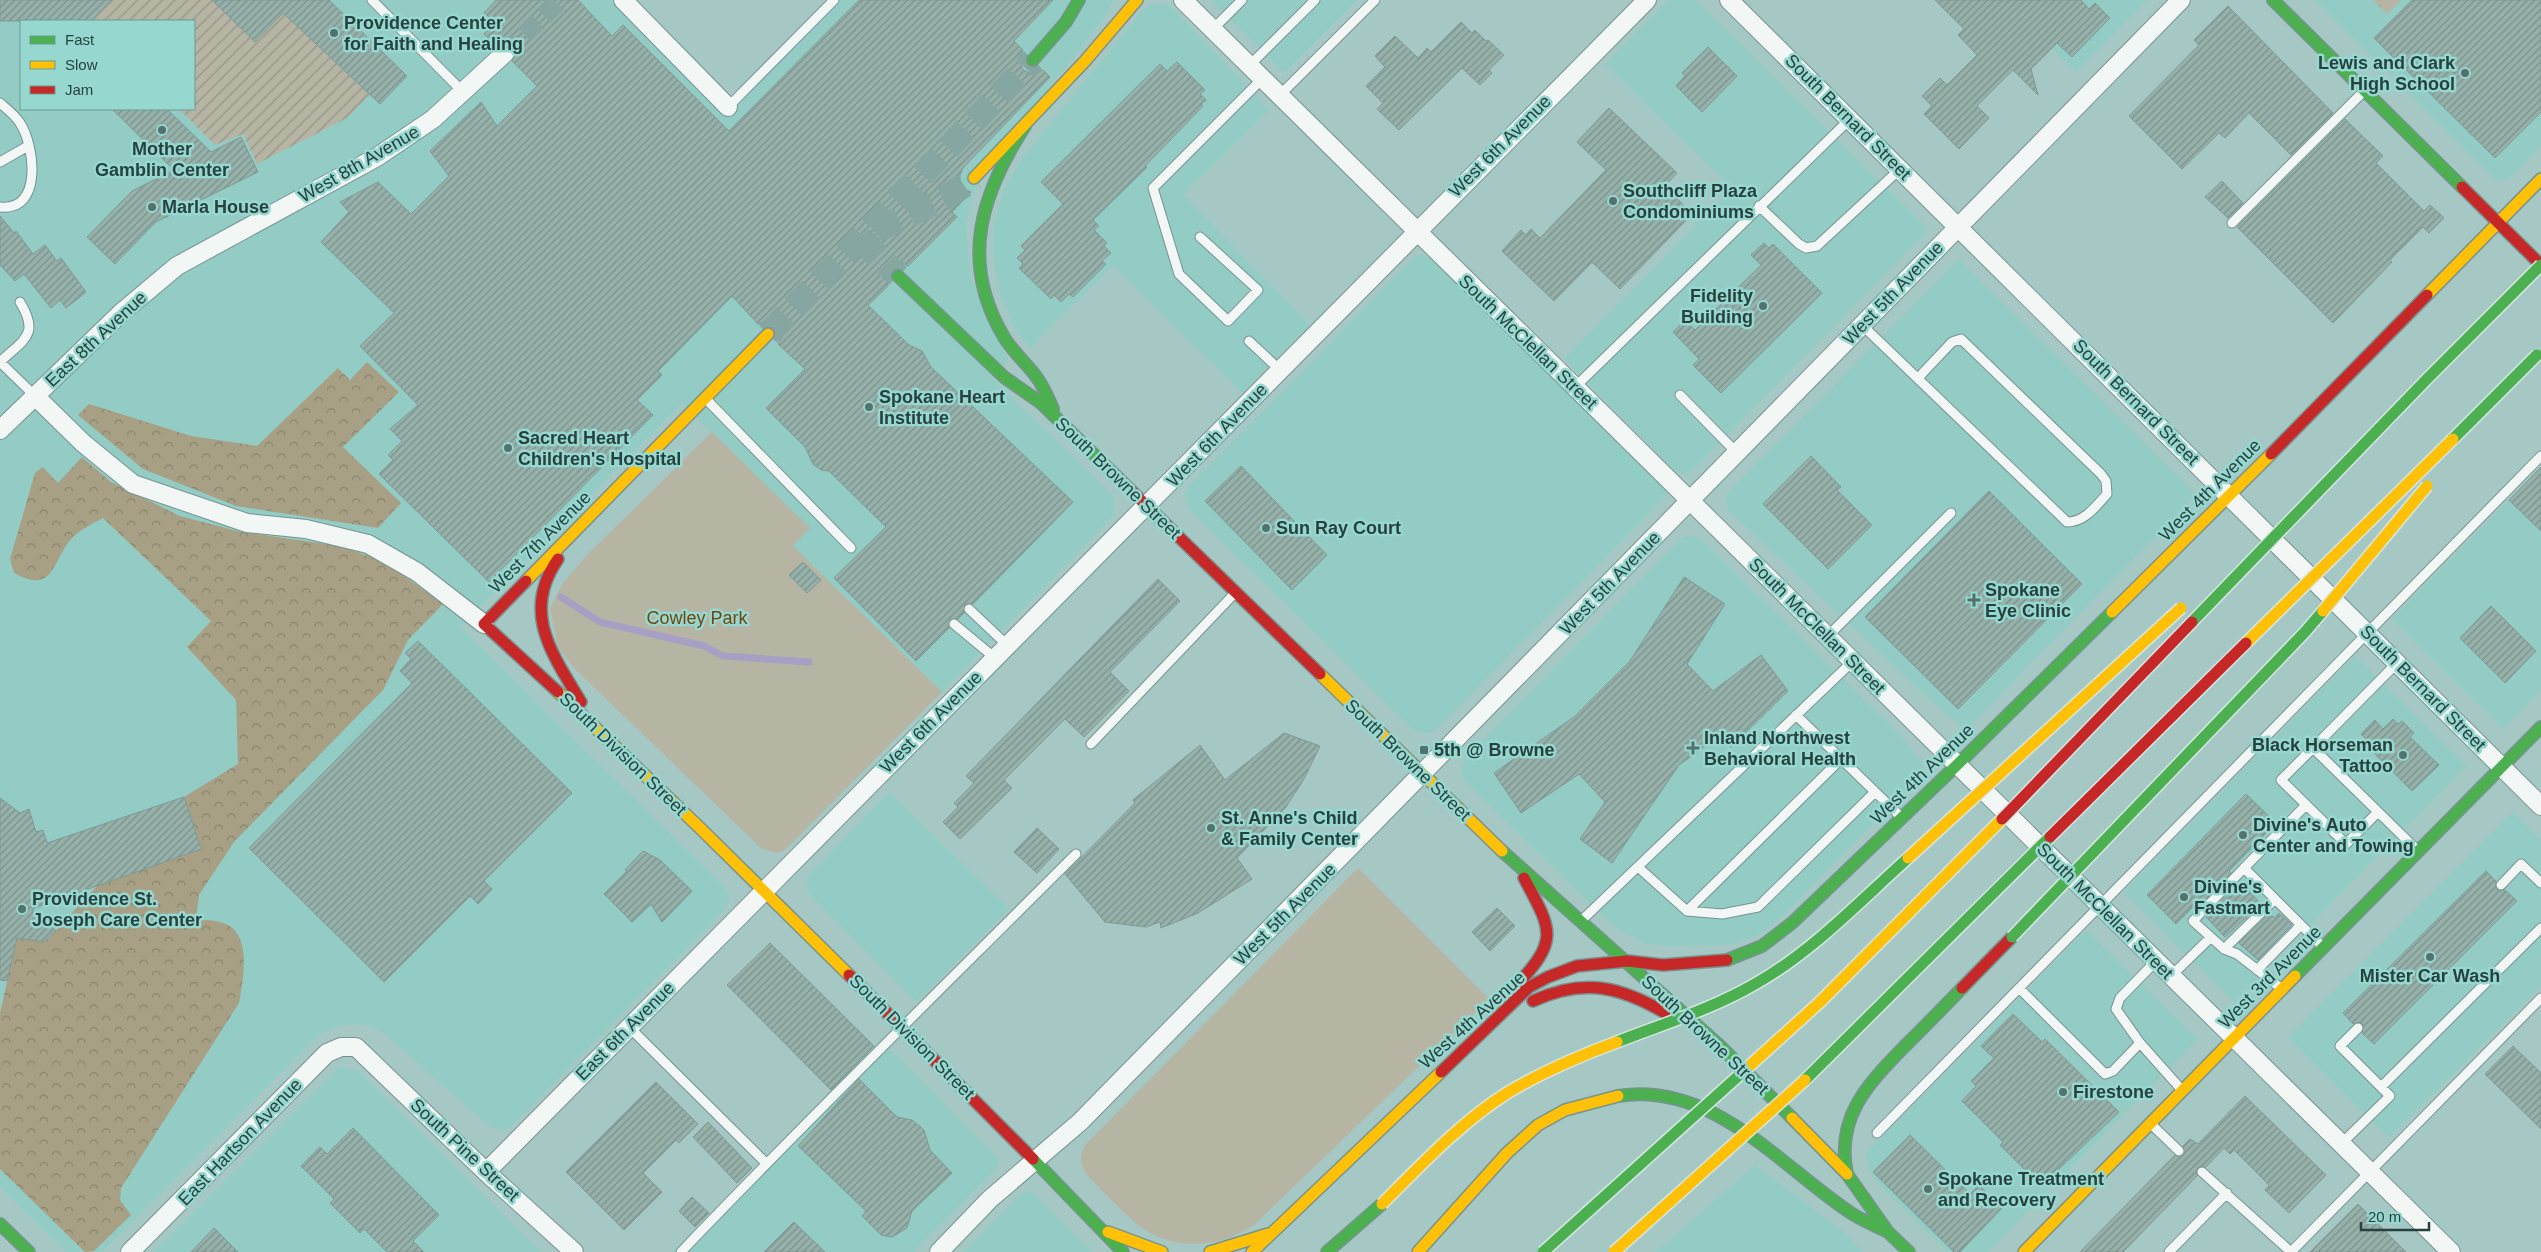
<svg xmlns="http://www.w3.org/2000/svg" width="2541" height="1252" viewBox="0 0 2541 1252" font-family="Helvetica,sans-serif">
<defs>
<pattern id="grass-tufts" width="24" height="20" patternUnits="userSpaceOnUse" patternTransform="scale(1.25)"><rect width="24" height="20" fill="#b6b5a4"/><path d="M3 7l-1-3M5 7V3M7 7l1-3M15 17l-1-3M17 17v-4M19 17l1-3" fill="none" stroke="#949587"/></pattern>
<pattern id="forest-crowns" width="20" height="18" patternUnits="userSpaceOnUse" patternTransform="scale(1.25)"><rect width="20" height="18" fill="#a8a085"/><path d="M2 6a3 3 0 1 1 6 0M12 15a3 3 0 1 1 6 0" fill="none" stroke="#89846e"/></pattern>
<pattern id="garden-furrows" width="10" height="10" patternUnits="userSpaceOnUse" patternTransform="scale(1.25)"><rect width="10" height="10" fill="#b6b5a4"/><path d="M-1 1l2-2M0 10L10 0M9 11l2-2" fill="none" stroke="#949587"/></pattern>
<pattern id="building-hatch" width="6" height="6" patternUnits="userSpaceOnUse" patternTransform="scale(1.25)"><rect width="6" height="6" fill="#96b0aa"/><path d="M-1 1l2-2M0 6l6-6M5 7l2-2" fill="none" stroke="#7a918c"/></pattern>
</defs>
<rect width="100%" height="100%" fill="#a5c8c4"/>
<!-- built -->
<path fill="#92ccc5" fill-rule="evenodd" d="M0 0H637L732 96 828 0H1113L1107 14 1074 57 984 166 972 198 966 224 970 277 1008 360 992 378 1113 496 1115 514 942 692 793 546 809 528 682 403 460 627 725 888 729 898 726 908 511 1127 501 1130 490 1127 385 1034 372 1026 357 1024 337 1026 319 1035 102 1252H66L0 1187ZM21 21H194V109H21Z
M1211 0H1357L1284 73Z
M1668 0H1696L1926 227V233L1692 471 1682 474 1675 471 1564 359 1732 188 1605 64Z
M2004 0H2147L2076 72Z
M2315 0H2541V146L2509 179 2496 180Z
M1157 3 1170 6 1269 110 1183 195 1310 325 1242 393 1113 265 1030 348 1013 325 1001 295 994 262V225L1004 190 1023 157 1145 8Z
M1419 255 1432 257 1664 485 1667 491 1665 497 1439 727 1432 732 1424 733 1413 730 1189 509 1184 495 1187 488 1413 259Z
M1957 260 1961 262 2191 488 2194 494 2192 499 1971 725 1965 727 1959 725 1931 701 1729 511 1726 501 1728 493Z
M2541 467V690L2503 729 2392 619Z
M1690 536 1700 538 1902 737 1921 761 1923 767 1921 775 1774 924 1756 936 1739 942 1724 945 1669 946 1643 943 1611 924 1464 780 1461 770 1464 759 1682 538Z
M2355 656 2467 766 2234 1002 2123 892Z
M889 792 1009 909 916 1002 811 896 807 886 809 875Z
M2513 812 2541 840V986L2389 1138 2288 1037Z
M2086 930 2198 1039 1988 1252H1948L1878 1184 1870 1171 1865 1154Z
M881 1040 997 1157 999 1163 996 1169 913 1252H672Z
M339 1067 358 1071 541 1252H154Z
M1755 1165 1843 1232 1863 1252H1656Z
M1027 1192 1033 1193 1092 1252H964L1021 1194Z"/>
<!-- grass -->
<path fill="url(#grass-tufts)" d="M2373 0H2401L2387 14Z"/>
<!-- forest -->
<path fill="url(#forest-crowns)" d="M367 362 399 392 343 447 401 503 378 528 236 506 143 469 78 415 89 404 191 436 257 446 338 368 350 380Z
M82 457 111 482 180 516 241 532 340 546 383 561 443 604 408 640 383 690 234 842 199 895 196 919C205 920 215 920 223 923 253 932 243 981 239 1003L121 1188 120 1200 131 1215 94 1251 85 1252 0 1169V1013L17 938 45 942 97 886 201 848 184 797 238 764 236 700 187 647 211 621 103 518C94 523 80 530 73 537 52 559 55 596 14 573L10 559 35 473 43 467 58 483Z"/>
<!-- park -->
<path fill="#b6b5a4" d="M712 432 810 528 793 546 942 692 785 850 778 853 762 849 574 668 558 647 550 608 562 584 587 555Z
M1358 868 1489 999 1254 1225C1219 1248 1175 1252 1139 1226 1121 1211 1104 1192 1087 1175 1080 1163 1079 1157 1085 1145Z"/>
<!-- garden -->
<path fill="url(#garden-furrows)" d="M112 0H212L283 13 370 94 347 118 257 164 243 134 215 145 179 109H194V21H96L93 19Z"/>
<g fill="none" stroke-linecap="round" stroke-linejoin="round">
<!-- stream -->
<path stroke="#a79fc4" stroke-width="7" d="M561 597 600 622 704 646 723 656 809 662"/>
</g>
<!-- building -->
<path fill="url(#building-hatch)" stroke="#809994" d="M0 0H112L91 21H0Z
M212 0H329L407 76 380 104 283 13 255 42Z
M496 0H578L612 36 623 25 729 131 859 0H1053L1014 41 1023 50 1019 58 1023 70 1031 74 1043 70 1050 77 963 168 960 175V183L964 189 971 192 952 212 957 217 908 266 901 262 888 266 884 273 888 286 868 305 909 345 922 351 931 367 1073 502 973 604H965L964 613 958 619 950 620 949 628 916 661 834 578 886 527 829 471 821 470 813 464 805 447 766 408 805 369 778 344 782 337 778 324 771 320 758 324 732 296 658 371 662 375 637 400 653 415 489 582 379 474 393 460 388 455 402 441 390 429 418 405 360 346 394 313 321 242 349 212 340 202 378 182 411 214 449 176 430 151 481 102 497 126 537 86 512 61 515 51 512 46 503 43 497 46 484 34 495 22 484 13Z
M1935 0H2081L2089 9 2095 3 2110 18 2072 57 2057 43 2031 69 2038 95 2013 70 1977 106 1989 118 1959 149 1924 114 1932 106 1922 96 1940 78 1947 85 1977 55 1958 35 1964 29Z
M2412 0H2541V112L2495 158 2374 38Z
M2228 6 2333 113 2291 155 2249 113 2225 138 2219 133 2182 169 2129 116 2199 45 2194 40Z
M1461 22 1472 33 1475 30 1486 41 1488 40 1504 55 1489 70 1492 73 1480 85 1462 68 1399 130 1377 109 1383 103 1366 86 1385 67 1375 56 1395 36 1418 58 1427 48 1431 52Z
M1708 47 1737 76 1702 112 1676 86 1685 76 1682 73Z
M1177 62 1205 90 1200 94 1206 100 1201 104 1203 106 1145 166 1147 167 1093 220 1099 226 1094 230 1107 243 1104 246 1111 253 1102 261 1106 264 1073 297 1069 294 1061 302 1054 295 1051 299 1019 268 1023 264 1017 258 1025 250 1021 246 1063 204 1041 182 1160 64 1167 71Z
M1609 108 1677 173 1665 186 1692 214 1620 289 1592 262 1554 301 1502 251 1521 230 1526 235 1531 229 1540 238 1606 170 1577 142Z
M112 109H167L211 152 241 137 258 172 156 222 115 264 87 237 132 191 174 170Z
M2345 119 2383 156 2376 163 2424 211 2430 205 2444 218 2429 233 2423 227 2390 260 2392 262 2333 323 2237 227Z
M2222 181 2243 203 2228 218 2205 197Z
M0 216 14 233 16 231 33 254 45 245 57 261 61 258 86 292 66 308 60 300 51 308 24 274 15 281 0 265Z
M1764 243 1769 248 1773 244 1822 293 1721 393 1693 365 1699 359 1673 332 1685 320 1695 330 1761 265 1751 255Z
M1811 456 1841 487 1837 490 1872 525 1828 569 1763 504Z
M1241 466 1327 555 1292 590 1205 501Z
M2541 467V531L2509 500Z
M1989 491 2082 584 1958 709 1865 617Z
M803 562 821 580 807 593 789 575Z
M1684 577 1725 604 1687 664 1713 691 1761 655 1788 691 1731 747 1719 736 1679 765 1612 863 1580 839 1605 802 1579 774 1521 813 1494 773 1574 717 1630 661Z
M1158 579 1180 601 1110 672 1129 691 1084 737 1065 719 1004 780 1012 788 960 839 943 822 958 807 954 803 974 783 966 776Z
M2491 606 2536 651 2505 683 2460 638Z
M418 641 572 793 484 881 492 889 478 904 470 896 384 982 249 848 412 683 400 671 411 659 405 653Z
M2393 719 2398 724 2402 721 2414 733 2410 737 2439 765 2412 791 2367 746 2370 743 2361 734 2375 720 2383 729Z
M1284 733 1320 746 1304 779 1286 807 1237 858 1252 879 1198 913 1161 928 1160 922 1146 927 1105 922 1065 874 1135 803 1133 800 1200 745 1225 780Z
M2246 794 2276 823 2229 871 2231 873 2197 908 2195 905 2176 924 2147 895Z
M184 797 201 849 32 909 56 931 44 942 17 938 7 981 0 980V798L20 813 29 809 36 832 43 830 47 843Z
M1037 828 1059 849 1037 873 1014 852Z
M643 851 660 860 692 891 662 922 651 904 632 922 604 894 627 871 625 870Z
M2486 871 2496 881V889L2500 891 2505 890 2517 901 2374 1044 2362 1033 2363 1024 2359 1022 2353 1024 2343 1013Z
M2240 882 2261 904 2225 937 2206 917Z
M1497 908 1515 926 1490 951 1472 932Z
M2270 913 2274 918 2279 913 2292 925 2258 960 2239 943Z
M770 943 874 1046 831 1090 727 985Z
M2013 1014 2042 1042 2045 1039 2119 1112 2041 1186 2000 1145 2003 1142 1962 1101 1976 1086 1971 1081 1994 1058 1981 1046Z
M2513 1046 2541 1073V1129L2485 1074Z
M859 1079 897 1117 912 1120 924 1130 930 1150 952 1173 912 1211 907 1228 892 1237 881 1235 862 1216 866 1211 798 1146Z
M656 1082 698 1124 679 1143 676 1140 643 1173 662 1192 624 1230 566 1172Z
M2245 1096 2326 1175 2289 1213 2265 1190 2269 1185 2234 1150 2230 1154 2224 1148 2206 1167 2198 1168 2197 1176 2123 1252H2080L2175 1155 2180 1157 2184 1155 2183 1146 2190 1139 2198 1144Z
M708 1122 752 1168 737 1183 693 1137Z
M353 1128 439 1215 413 1241 424 1252H387L364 1229 360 1233 330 1203 334 1199 301 1166 320 1147 327 1154Z
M1910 1135 1970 1194 1979 1185 2002 1208 1960 1252H1954L1873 1172Z
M692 1197 709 1213 695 1227 679 1211Z
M2358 1204 2406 1252H2310Z
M794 1222 825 1252H764Z
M214 1228 238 1252H191Z"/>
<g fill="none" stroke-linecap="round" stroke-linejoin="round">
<!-- street-tunnel -->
<path stroke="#86a6a2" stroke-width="18" stroke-dasharray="18 9" stroke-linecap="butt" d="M505 53 561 0"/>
<!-- secondary-tunnel -->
<path stroke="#86a6a2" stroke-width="25" stroke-dasharray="25 12" stroke-linecap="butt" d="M876 230 947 197 974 178
M860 238 898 276
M768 334 1033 60"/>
<!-- lane casing -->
<g stroke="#779390" stroke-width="11">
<path id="lane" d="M372 0 464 93
M1213 29 1242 0
M1249 66 1315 0
M1279 96 1375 0
M0 103C7 109 15 115 20 123 35 146 43 212 0 207
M728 107 834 0
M0 162 28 146
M1759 206 1799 244 1806 248 1817 246 1900 169
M2232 223 2364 91
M1200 237 1258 290 1228 321 1179 274 1153 188 1262 79
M20 302C40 335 24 339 0 362L35 396
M1862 325 2067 522C2085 522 2096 506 2107 494L2106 481 2101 474 1961 339 1952 342 1918 378
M1249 341 1280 370
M1574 388 1850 119
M1680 395 1737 453
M706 399 851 548
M969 609 1007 645
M954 624 995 658
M1828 636 1951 513
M1796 715 1900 816
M1091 744 1235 593
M2313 748 2398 662
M2306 805 2244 868 2323 947
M2378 812 2346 844 2281 780 2313 748 2418 851
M1638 867 1687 911 1722 914 1758 907 1875 792
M2244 868 2193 921 2224 949 2237 954 2282 989
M2501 885 2521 864 2541 883
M1687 911 1841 759
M1582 920 1853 661
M2224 949 2275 899
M2156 961 2120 998 2116 1009 2140 1043 2181 1089
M2257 970 2301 925
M2171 976 2210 938
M2019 988 2105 1074 2113 1071 2140 1043
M629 1027 766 1163
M2358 1028 2340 1046 2381 1087
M2151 1124 2179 1151
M1877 1133 2541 456
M2341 1144 2390 1096 2381 1087 2541 928
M2202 1172 2291 1252
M681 1252C810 1117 944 986 1076 854
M2169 1252 2227 1193
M2291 1252 2541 998"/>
</g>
<!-- street casing -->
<g stroke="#779390" stroke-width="20">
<path id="street" d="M623 0 728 107
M1183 0 2451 1252
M1729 0 2541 806
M35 396 83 443 133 484 247 523 306 529 368 544 417 572 484 624
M0 430 121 313 177 266 377 157 433 119 505 53
M486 1172 1647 0
M130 1252 327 1053 341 1047H356L486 1172 574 1252
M939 1252 990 1199 1080 1122 2181 0"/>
</g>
<!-- fast casing -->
<g stroke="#779390" stroke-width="14">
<path id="fast" d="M2273 0 2462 187
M1033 60 1066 22 1079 0
M1025 126C981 194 959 262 1004 337 1012 351 1025 362 1035 375 1043 385 1048 397 1053 409
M898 276 1004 377 1041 403 1117 477
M1502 851 1720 1046 1792 1118
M1727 960 1762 946 1792 923 1957 765 2112 612
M2295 976 2541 727
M1618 1096C1713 1081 1780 1166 1851 1213 1862 1220 1875 1226 1888 1232
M1033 1159 1123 1252
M1847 1174 1888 1232 1909 1252
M1847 1174C1835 1116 1869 1083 1906 1045 1925 1026 1944 1007 1962 988
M0 1224 29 1252
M1327 1252 1382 1204"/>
</g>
<!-- slow casing -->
<g stroke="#779390" stroke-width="14">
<path id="slow" d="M974 178 1085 61 1137 0
M2427 295 2541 179
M526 581 768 334
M2112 612 2271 454
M1320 674 1502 851
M558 692 701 829 849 975
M1792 1118 1847 1174
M1108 1232 1162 1252
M1210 1252 1268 1234
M1252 1252 1441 1072
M1418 1252 1507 1153 1538 1125 1565 1110 1618 1096
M2024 1252 2295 976"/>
</g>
<!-- jam casing -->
<g stroke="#779390" stroke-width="14">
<path id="jam" d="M2462 187 2541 265
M2271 454 2427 295
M1117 477 1320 674
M558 559C521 612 552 654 581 702
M526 581 484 624 558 692
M849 975 1033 1159
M1515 987C1559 940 1553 932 1524 878
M1962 988 2012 937
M1533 1001C1585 977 1622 987 1669 1015
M1441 1072 1529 987 1548 977 1577 966 1627 961 1663 965 1727 960"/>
</g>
<!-- lane -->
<use href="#lane" stroke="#f2f7f6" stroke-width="9"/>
<!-- street -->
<use href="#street" stroke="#f2f7f6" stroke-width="18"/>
<!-- fast -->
<use href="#fast" stroke="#4caf50" stroke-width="11"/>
<!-- slow -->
<use href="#slow" stroke="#ffc107" stroke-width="11"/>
<!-- jam -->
<use href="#jam" stroke="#c62828" stroke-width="11"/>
<!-- fast-bridge casing -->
<g stroke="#d6e6e4" stroke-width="14" stroke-linecap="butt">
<path id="fast-bridge" d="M2453 439 2537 355
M2192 622 2425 381 2541 265
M2012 937 2305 632 2323 611
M1617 1042C1663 1024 1712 1009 1755 984 1812 952 1859 902 1908 858
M1805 1080 2050 837
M1543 1252 1745 1070"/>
</g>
<!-- slow-bridge casing -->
<g stroke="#d6e6e4" stroke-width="14" stroke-linecap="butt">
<path id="slow-bridge" d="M2323 611 2427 486
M2246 643 2453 439
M1908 858 2181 608
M1745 1070 1820 1002 2002 819
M1382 1204C1421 1165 1460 1123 1507 1093 1542 1072 1579 1056 1617 1042
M1614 1252 1805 1080"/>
</g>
<!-- jam-bridge casing -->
<g stroke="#d6e6e4" stroke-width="14" stroke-linecap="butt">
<path id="jam-bridge" d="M2002 819 2192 622
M2050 837 2246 643"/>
</g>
<!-- fast-bridge -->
<use href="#fast-bridge" stroke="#4caf50" stroke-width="11"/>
<!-- slow-bridge -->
<use href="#slow-bridge" stroke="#ffc107" stroke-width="11"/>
<!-- jam-bridge -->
<use href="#jam-bridge" stroke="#c62828" stroke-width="11"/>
</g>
<!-- markers -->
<g fill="#53716d" stroke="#96d7cf" stroke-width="2">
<circle cx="334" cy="33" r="5"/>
<circle cx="2465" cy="73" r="5"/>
<circle cx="162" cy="130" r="5"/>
<circle cx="1613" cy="201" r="5"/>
<circle cx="152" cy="207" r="5"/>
<circle cx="1763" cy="306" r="5"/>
<circle cx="869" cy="407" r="5"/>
<circle cx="508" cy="448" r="5"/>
<circle cx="1266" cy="528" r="5"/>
<path d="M1971.5 592.5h5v5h5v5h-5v5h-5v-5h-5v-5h5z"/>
<path d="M1690.5 740.5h5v5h5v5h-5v5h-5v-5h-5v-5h5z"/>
<rect x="1419" y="745" width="10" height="10" rx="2.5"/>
<circle cx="2403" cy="755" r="5"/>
<circle cx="1211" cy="828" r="5"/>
<circle cx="2243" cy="835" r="5"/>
<circle cx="2184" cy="897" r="5"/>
<circle cx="22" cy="909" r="5"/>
<circle cx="2430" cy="957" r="5"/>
<circle cx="2063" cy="1092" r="5"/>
<circle cx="1928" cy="1189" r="5"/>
</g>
<g text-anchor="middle" stroke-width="5" stroke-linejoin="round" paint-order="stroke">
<!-- poi labels -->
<g font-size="18" font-weight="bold" fill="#27423e" stroke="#96d7cf" text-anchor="start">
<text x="344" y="29">Providence Center<tspan x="344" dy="21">for Faith and Healing</tspan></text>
<text x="2455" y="69" text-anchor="end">Lewis and Clark<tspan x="2455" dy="21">High School</tspan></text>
<text x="162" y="155" text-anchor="middle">Mother<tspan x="162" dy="21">Gamblin Center</tspan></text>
<text x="1623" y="197">Southcliff Plaza<tspan x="1623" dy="21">Condominiums</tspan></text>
<text x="162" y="213">Marla House</text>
<text x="1753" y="302" text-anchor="end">Fidelity<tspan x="1753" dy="21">Building</tspan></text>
<text x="879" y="403">Spokane Heart<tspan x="879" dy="21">Institute</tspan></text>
<text x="518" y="444">Sacred Heart<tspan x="518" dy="21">Children's Hospital</tspan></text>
<text x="1276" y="534">Sun Ray Court</text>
<text x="1985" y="596">Spokane<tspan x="1985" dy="21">Eye Clinic</tspan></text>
<text x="1704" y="744">Inland Northwest<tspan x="1704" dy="21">Behavioral Health</tspan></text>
<text x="2393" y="751" text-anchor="end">Black Horseman<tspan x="2393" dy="21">Tattoo</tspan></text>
<text x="1434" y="756">5th @ Browne</text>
<text x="1221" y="824">St. Anne's Child<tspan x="1221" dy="21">&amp; Family Center</tspan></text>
<text x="2253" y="831">Divine's Auto<tspan x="2253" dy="21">Center and Towing</tspan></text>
<text x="2194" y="893">Divine's<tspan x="2194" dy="21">Fastmart</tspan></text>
<text x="32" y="905">Providence St.<tspan x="32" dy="21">Joseph Care Center</tspan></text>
<text x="2430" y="982" text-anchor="middle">Mister Car Wash</text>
<text x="2073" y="1098">Firestone</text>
<text x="1938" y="1185">Spokane Treatment<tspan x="1938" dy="21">and Recovery</tspan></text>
</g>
<!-- street labels -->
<g font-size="18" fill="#27423e" stroke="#96d7cf">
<text transform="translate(1848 117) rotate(45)" y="6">South Bernard Street</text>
<text transform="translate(1500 146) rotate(-45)" y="6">West 6th Avenue</text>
<text transform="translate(359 164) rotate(-30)" y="6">West 8th Avenue</text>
<text transform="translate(1893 293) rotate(-46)" y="6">West 5th Avenue</text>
<text transform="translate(96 339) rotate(-43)" y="6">East 8th Avenue</text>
<text transform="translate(1528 342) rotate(44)" y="6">South McClellan Street</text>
<text transform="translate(2136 402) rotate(45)" y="6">South Bernard Street</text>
<text transform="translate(1217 435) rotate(-46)" y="6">West 6th Avenue</text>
<text transform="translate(1118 478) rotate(44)" y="6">South Browne Street</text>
<text transform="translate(2210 490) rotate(-45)" y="6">West 4th Avenue</text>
<text transform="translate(540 542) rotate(-45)" y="6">West 7th Avenue</text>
<text transform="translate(1610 583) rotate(-46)" y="6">West 5th Avenue</text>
<text transform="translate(1817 626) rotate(45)" y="6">South McClellan Street</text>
<text transform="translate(2423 688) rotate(45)" y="6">South Bernard Street</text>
<text transform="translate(931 722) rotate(-45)" y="6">West 6th Avenue</text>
<text transform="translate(623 754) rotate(44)" y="6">South Division Street</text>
<text transform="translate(1408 760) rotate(44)" y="6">South Browne Street</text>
<text transform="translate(1922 774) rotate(-44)" y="6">West 4th Avenue</text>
<text transform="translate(2105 911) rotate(45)" y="6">South McClellan Street</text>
<text transform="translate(1285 914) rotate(-45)" y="6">West 5th Avenue</text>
<text transform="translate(2270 977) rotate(-45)" y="6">West 3rd Avenue</text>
<text transform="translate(1472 1020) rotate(-42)" y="6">West 4th Avenue</text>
<text transform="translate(625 1031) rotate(-45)" y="6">East 6th Avenue</text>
<text transform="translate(1705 1035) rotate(43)" y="6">South Browne Street</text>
<text transform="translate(912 1037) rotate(45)" y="6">South Division Street</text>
<text transform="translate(240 1142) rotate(-46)" y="6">East Hartson Avenue</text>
<text transform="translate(465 1150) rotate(43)" y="6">South Pine Street</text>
</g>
<!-- park labels -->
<g font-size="18" fill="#73460e" stroke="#96d7cf">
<text x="697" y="624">Cowley Park</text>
</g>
</g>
<!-- legend -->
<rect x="20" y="20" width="175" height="90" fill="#96d7cf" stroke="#6a9b95"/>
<rect x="30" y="36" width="25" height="8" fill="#4caf50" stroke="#6a9b95"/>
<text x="65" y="45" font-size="15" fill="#27423e">Fast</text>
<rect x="30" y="61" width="25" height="8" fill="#ffc107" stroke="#6a9b95"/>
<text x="65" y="70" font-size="15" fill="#27423e">Slow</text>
<rect x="30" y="86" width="25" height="8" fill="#c62828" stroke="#6a9b95"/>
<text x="65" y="95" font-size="15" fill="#27423e">Jam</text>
<!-- scale -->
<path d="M2361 1222v8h68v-8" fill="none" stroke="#27423e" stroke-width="2.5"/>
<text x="2368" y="1222" font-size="15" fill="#27423e" stroke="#96d7cf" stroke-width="4" paint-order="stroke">20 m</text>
</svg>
